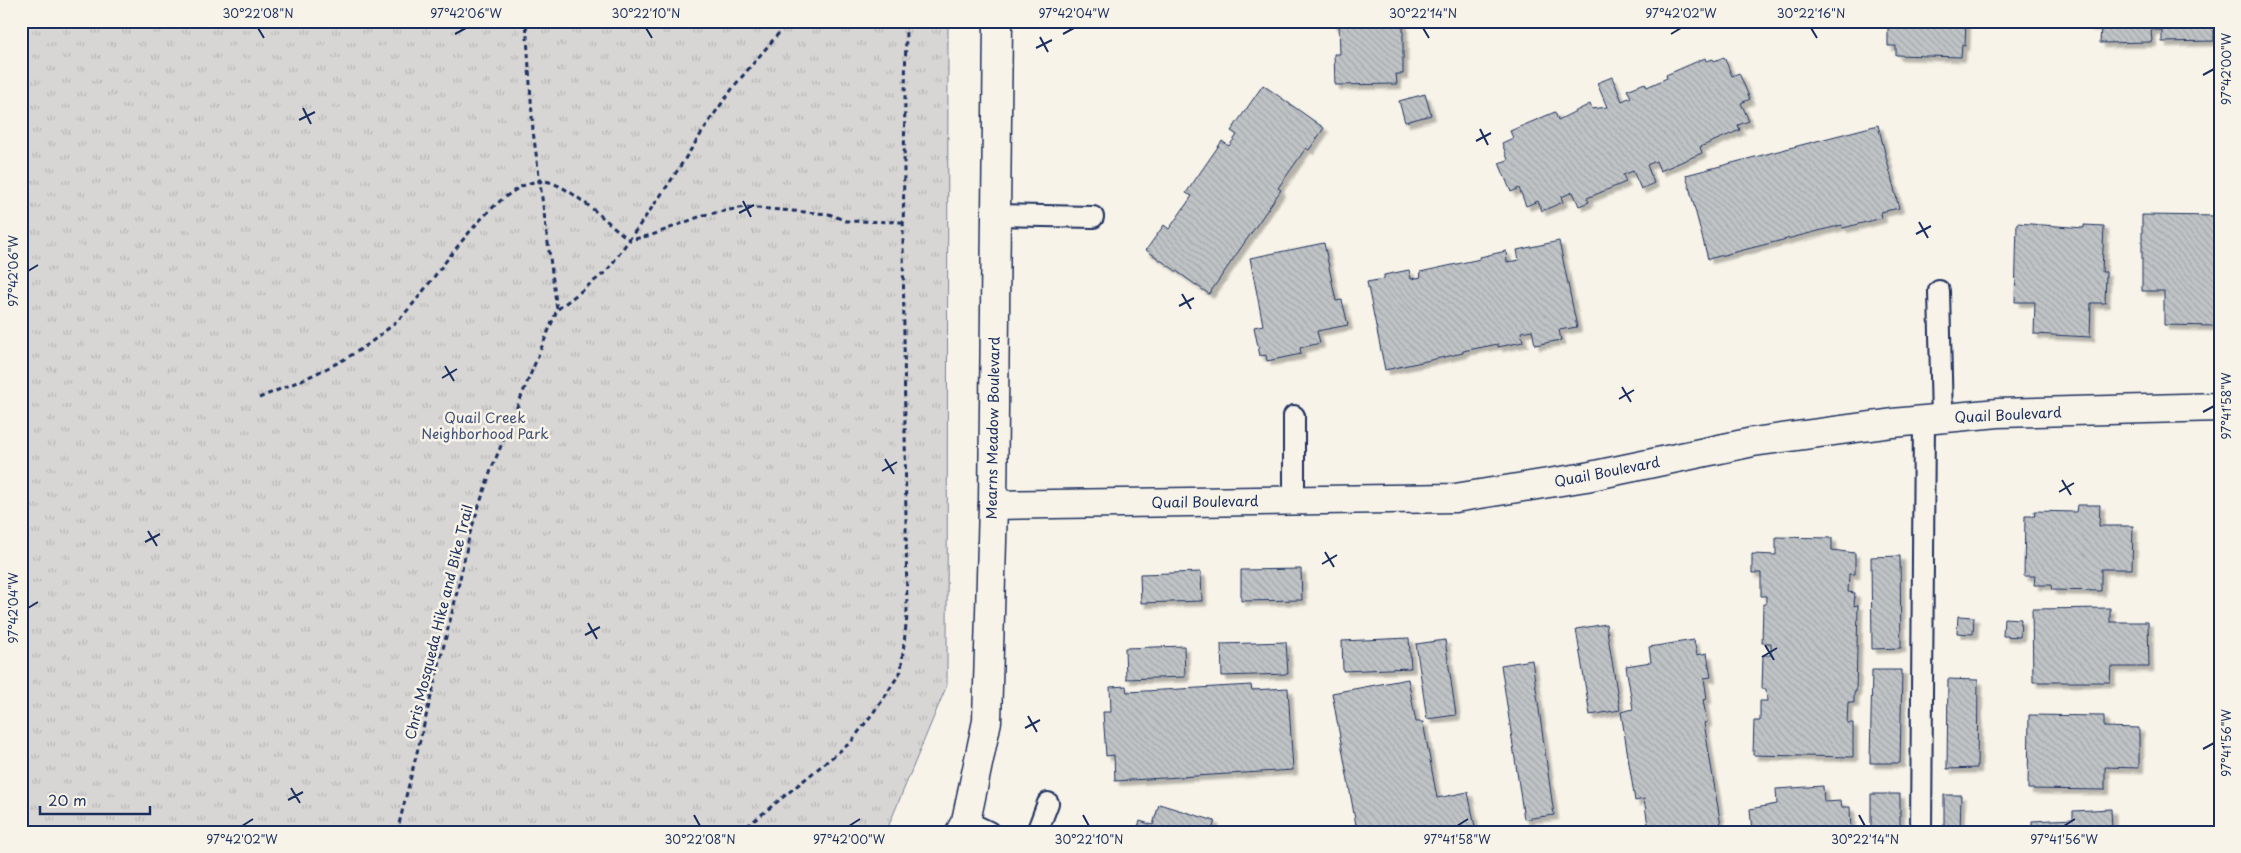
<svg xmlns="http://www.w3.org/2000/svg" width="2241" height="853" viewBox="0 0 2241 853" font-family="'Playpen Sans',sans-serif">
<defs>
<pattern id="park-tufts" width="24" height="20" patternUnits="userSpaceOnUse" patternTransform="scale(1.25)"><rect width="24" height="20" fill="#d7d6d4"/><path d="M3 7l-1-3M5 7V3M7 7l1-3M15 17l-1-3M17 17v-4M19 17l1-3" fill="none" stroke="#b8b8b8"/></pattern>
<pattern id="building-back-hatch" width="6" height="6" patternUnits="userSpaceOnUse" patternTransform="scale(1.25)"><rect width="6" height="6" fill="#c0c3c5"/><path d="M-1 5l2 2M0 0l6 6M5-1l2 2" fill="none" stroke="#a4a8ac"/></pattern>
<filter id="shadow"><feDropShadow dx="4.5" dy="4.5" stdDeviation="1" flood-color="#0004"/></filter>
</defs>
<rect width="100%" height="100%" fill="#f7f3e8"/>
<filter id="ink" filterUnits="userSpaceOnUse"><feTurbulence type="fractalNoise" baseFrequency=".02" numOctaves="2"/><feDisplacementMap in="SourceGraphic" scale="10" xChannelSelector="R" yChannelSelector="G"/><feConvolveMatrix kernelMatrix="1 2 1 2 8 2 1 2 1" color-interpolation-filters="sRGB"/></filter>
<g filter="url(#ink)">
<!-- park -->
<path fill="url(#park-tufts)" stroke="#798299" d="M21 21H948L947 685 886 832H21Z"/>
<!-- building -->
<path fill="url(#building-back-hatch)" stroke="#1b2f5e" filter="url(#shadow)" d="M1332 21H1403V74H1396L1397 84 1335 85 1334 54H1340L1339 23 1332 24Z
M1890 21H1966L1965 46 1962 45 1961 57 1896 55V46H1888V24Z
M2088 21H2220V28L2214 29V41L2162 42V30H2151L2152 42 2100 43 2101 26H2088Z
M1724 57 1732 76 1739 73 1750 99 1741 103 1749 121 1738 125 1740 130 1700 147 1702 153 1660 171 1656 161 1647 165 1654 183 1641 189 1633 171 1623 175 1626 182 1587 198 1589 202 1579 206 1573 192 1561 197 1563 202 1542 211 1538 201 1526 206 1519 188 1511 192 1499 163 1508 160 1502 143 1513 138 1510 131 1555 112 1558 120 1590 104 1592 109 1607 107 1597 83 1612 77 1622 101 1631 97 1627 90 1645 83 1647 87 1667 78 1666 75 1705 58 1706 61 1713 59 1714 61Z
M1263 85 1324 128 1309 150 1306 148 1278 188 1281 190 1209 294 1146 250 1164 225 1169 229 1192 196 1186 193 1222 141 1229 146 1237 135 1231 131Z
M1425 94 1431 115 1405 122 1399 101Z
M1878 125 1899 208 1881 212 1882 218 1843 228 1842 225 1708 259 1686 175Z
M2142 215 2220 216V306H2216V326L2164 325V291H2142Z
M2017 223 2084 228V225L2104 226 2102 272H2106L2105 303H2091L2090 337 2034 334 2035 302H2015Z
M1559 241 1577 327 1559 330 1561 340 1535 345 1532 330 1521 332 1523 342 1498 347V344L1463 351V353L1385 370 1367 282 1384 279V275L1409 270 1411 279 1421 277 1420 272 1480 259V257L1506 251 1507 262 1519 260 1517 250Z
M1324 243 1336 301 1342 300 1348 325 1317 331 1320 343 1300 348 1301 354 1267 361 1266 355 1260 356 1254 327 1263 325 1250 258Z
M2077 505H2100L2099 526H2133L2132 569H2101V591L2052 590 2051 585H2034L2035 576H2024L2025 516H2035L2034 511 2076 512Z
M1776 537 1832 538V550L1855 553V574H1849L1848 592 1855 593 1854 606 1858 605 1856 692H1854V703L1848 702 1847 723H1853V757L1753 755 1754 721H1760V701H1767L1766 689H1762L1763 655H1771V643H1762L1763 604H1766V596H1761V573H1752V554L1776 555Z
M1900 556 1901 648 1872 649 1871 557Z
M1301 569 1302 600 1241 601V570Z
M1201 572 1202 601 1141 603 1140 574Z
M2110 608V622H2148L2149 667H2111L2110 682H2033L2032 609Z
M1958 616 1974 617 1973 634 1957 633Z
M2004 618 2021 619 2020 637 2003 636Z
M1606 624 1620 710 1590 715 1576 629Z
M1409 638 1411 668 1343 671 1342 641Z
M1445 640 1456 715 1427 719 1416 644Z
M1694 640 1697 655 1707 653 1711 677 1704 678 1707 699 1703 700 1707 722 1704 723 1722 832H1649L1644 799 1635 801 1621 712 1633 709 1626 666 1651 662 1649 647Z
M1286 642 1288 674 1222 676 1221 644Z
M1184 646 1185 677 1126 679 1125 648Z
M1532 660 1554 815 1524 819 1501 665Z
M1872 670H1902L1900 763H1870Z
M1408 679 1416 722H1423L1437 798 1468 792 1476 832H1353L1352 826 1356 825 1332 693Z
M1948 679 1978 680 1977 768 1947 769Z
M1251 685 1252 690 1288 688 1293 770 1115 781 1114 755 1106 756 1103 712H1111L1110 687 1126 686 1127 692Z
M2029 715 2104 716V727L2139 728V768L2105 767V790L2028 789Z
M1823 786 1824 802 1841 801 1842 807H1850L1851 832H1752L1750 809 1777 804 1776 789Z
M1871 794H1900V832H1871Z
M1944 795H1961L1960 832H1944Z
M1159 804 1215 821 1211 832H1136L1140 821 1153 825Z
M2111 809 2112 831 2144 829V832H2032V821L2073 819V811Z"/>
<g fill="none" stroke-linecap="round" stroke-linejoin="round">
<!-- lane casing -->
<g stroke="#1b2f5e" stroke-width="24">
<path id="lane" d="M996 215 1093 217
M1939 291 1942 419
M1294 416V500
M966 821 989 832
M1037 832 1048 803
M1921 832 1924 420"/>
</g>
<!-- street casing -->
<g stroke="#1b2f5e" stroke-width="31">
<path id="street" d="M993 505 1455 498 1586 477 1753 442 1893 423 1998 413 2220 407"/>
</g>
<!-- secondary casing -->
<g stroke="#1b2f5e" stroke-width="31">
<path id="secondary" d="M960 832 966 821 987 721 993 505 998 21"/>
</g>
<!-- path -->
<path stroke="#1b2f5e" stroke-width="3" stroke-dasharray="5 4" stroke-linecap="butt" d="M558 309 607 271 668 185 712 117 735 85 789 21
M259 398C301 380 345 364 380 335 389 328 398 321 406 312 437 278 491 187 539 181 564 178 609 225 630 240L652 235 704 215 745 207 829 214 846 221 903 222
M397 832 455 601 470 533 491 470 557 310 533 131 526 21
M740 832 851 742 882 701 901 671 907 616 903 238 906 27 908 21"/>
<!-- lane -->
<use href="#lane" stroke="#f7f3e8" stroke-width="20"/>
<!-- street -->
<use href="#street" stroke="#f7f3e8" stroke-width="28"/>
<!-- secondary -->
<use href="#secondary" stroke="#f7f3e8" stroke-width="28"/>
</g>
</g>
<!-- ticks -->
<path fill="none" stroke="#1b2f5e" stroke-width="2" d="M258 28 264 38M646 28 652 38M1423 28 1429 38M1811 28 1817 38M455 34 466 28M1063 34 1074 28M1671 34 1681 28M1040 37 1048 52M1036 48 1052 40M2203 75 2214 69M303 108 311 124M299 120 315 112M1480 129 1488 145M1476 141 1491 133M743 201 751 217M739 213 754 205M1919 222 1928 238M1916 234 1931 226M28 271 38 265M1182 294 1191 309M1179 306 1194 298M445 366 454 381M442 378 457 369M1622 387 1631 402M1619 399 1634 390M2203 412 2214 406M885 459 894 474M882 471 897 462M2062 480 2071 495M2059 492 2074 483M148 531 157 546M145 542 160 534M1325 552 1334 567M1322 564 1337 555M28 608 38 602M588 623 597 639M585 635 600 627M1765 645 1774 660M1762 657 1777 648M1028 716 1037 732M1025 728 1040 720M2203 749 2214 743M291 788 300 803M288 800 303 792M694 815 700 826M1083 815 1089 826M1859 815 1865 826M242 826 253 819M849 826 860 819M1457 826 1468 819M2064 826 2075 819"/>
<g text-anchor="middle" stroke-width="5" stroke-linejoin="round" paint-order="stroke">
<!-- street labels -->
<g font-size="14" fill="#1b2f5e" stroke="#f7f3e8">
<text transform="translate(2008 415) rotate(-3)" y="5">Quail Boulevard</text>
<text transform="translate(993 428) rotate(-89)" y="5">Mearns Meadow Boulevard</text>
<text transform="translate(1607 472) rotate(-11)" y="5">Quail Boulevard</text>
<text transform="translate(1205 502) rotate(-1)" y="5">Quail Boulevard</text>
<text transform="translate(439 622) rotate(-76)" y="5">Chris Mosqueda Hike and Bike Trail</text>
</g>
<!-- park labels -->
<g font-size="14" fill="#415076" stroke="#f7f3e8">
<text x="485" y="423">Quail Creek<tspan x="485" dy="16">Neighborhood Park</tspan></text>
</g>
</g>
<!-- margin -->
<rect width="2241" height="853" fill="none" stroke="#f7f3e8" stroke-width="55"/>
<!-- scale -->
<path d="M40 806v8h110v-8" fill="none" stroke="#1b2f5e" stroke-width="2.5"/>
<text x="48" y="806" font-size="15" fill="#1b2f5e" stroke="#f7f3e8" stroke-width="4" paint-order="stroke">20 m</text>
<rect x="28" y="28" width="2186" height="798" fill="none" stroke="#1b2f5e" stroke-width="2"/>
<g font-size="12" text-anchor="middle" fill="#1b2f5e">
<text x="258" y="18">30°22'08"N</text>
<text x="466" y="18">97°42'06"W</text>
<text x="646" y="18">30°22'10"N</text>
<text x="1074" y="18">97°42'04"W</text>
<text x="1423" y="18">30°22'14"N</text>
<text x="1681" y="18">97°42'02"W</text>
<text x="1811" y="18">30°22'16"N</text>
<text transform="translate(2227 69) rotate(-90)" y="4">97°42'00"W</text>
<text transform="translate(14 271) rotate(-90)" y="4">97°42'06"W</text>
<text transform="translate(2227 406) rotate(-90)" y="4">97°41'58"W</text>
<text transform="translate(14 608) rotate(-90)" y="4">97°42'04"W</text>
<text transform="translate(2227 743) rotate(-90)" y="4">97°41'56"W</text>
<text x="242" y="844">97°42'02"W</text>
<text x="700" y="844">30°22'08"N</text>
<text x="849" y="844">97°42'00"W</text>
<text x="1089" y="844">30°22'10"N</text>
<text x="1457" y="844">97°41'58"W</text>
<text x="1865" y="844">30°22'14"N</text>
<text x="2064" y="844">97°41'56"W</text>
</g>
</svg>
